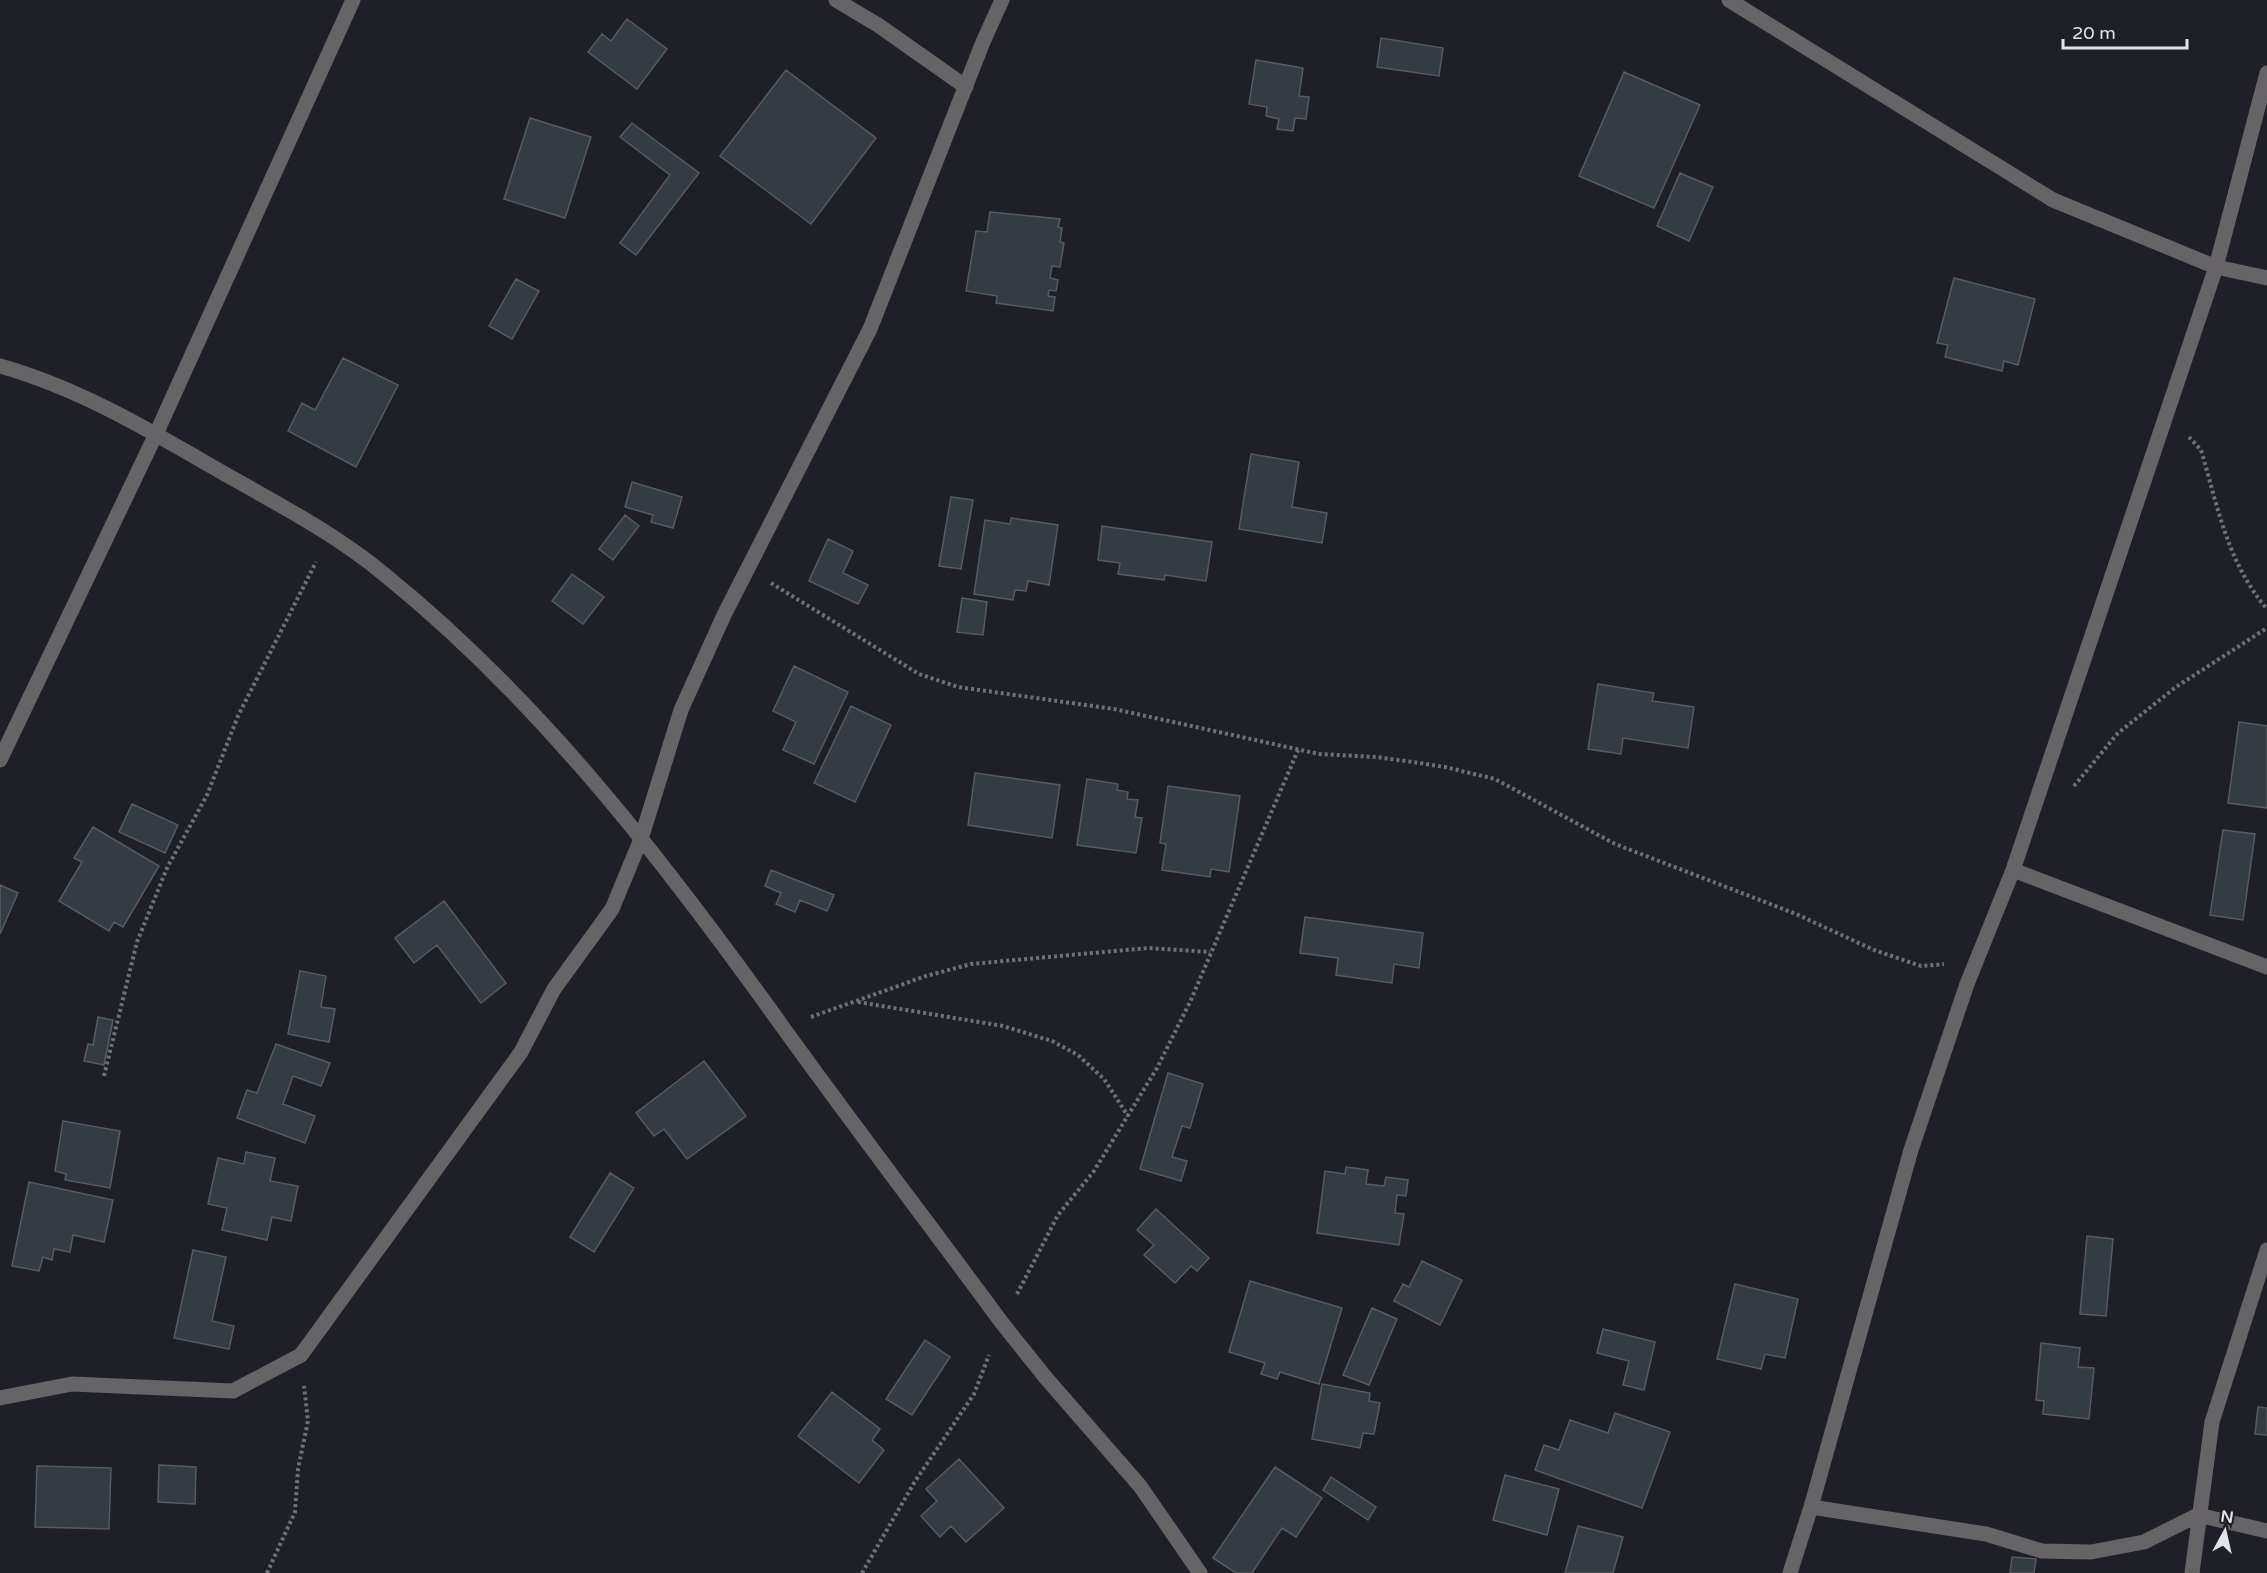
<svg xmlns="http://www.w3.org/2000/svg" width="2267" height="1573" viewBox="0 0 2267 1573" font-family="'Varela Round',sans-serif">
<rect width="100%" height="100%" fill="#1f2027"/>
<!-- building -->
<path fill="#353b42" stroke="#555b62" stroke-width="1.5" d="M627 19 667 49 637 89 588 52 602 34 611 41Z
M1381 38 1443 48 1439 76 1377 67Z
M1256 60 1303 68 1299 96 1309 97 1306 119 1295 118 1293 131 1277 129 1279 119 1266 116 1267 107 1249 104Z
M786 70 876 138 811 224 720 156Z
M1624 72 1700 105 1654 208 1579 176Z
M530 118 591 137 565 218 504 199Z
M632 123 699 173 636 255 620 243 670 175 620 137Z
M1680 173 1713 187 1689 241 1657 226Z
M990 212 1060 219 1058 227 1062 228 1060 242 1064 243 1060 267 1052 266 1050 278 1058 280 1056 291 1049 290 1048 296 1055 297 1053 311 996 303 997 296 966 291 976 231 987 232Z
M1954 278 2035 299 2018 365 2004 361 2002 371 1945 357 1948 345 1937 343Z
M516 279 539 291 512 339 489 326Z
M343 358 398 385 356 467 288 431 302 403 315 410Z
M1251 454 1299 462 1292 507 1327 513 1322 543 1239 529Z
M632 482 682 497 673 528 651 522 653 515 625 507Z
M951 497 973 500 961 569 939 566Z
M625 515 639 526 613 560 599 549Z
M1011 518 1058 525 1049 585 1028 581 1026 591 1015 590 1013 600 974 594 985 520 1010 524Z
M1102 526 1212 542 1206 581 1165 575 1164 580 1118 574 1120 563 1098 560Z
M828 539 853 551 843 573 868 585 858 604 809 581Z
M572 574 604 597 583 624 552 601Z
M962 598 987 602 983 635 957 632Z
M794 666 848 692 814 764 783 750 796 722 773 711Z
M1598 684 1654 693 1652 701 1694 707 1688 748 1623 738 1621 754 1588 749Z
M851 706 891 725 855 802 814 783Z
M2239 722 2267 726V808L2228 803Z
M975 773 1060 785 1052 838 968 825Z
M1087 779 1118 784 1117 790 1128 792 1127 799 1138 800 1135 817 1142 818 1136 853 1077 845Z
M1168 786 1240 796 1229 872 1211 869 1210 877 1162 870 1166 844 1160 843Z
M132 804 178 825 165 853 119 832Z
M93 827 159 866 123 927 114 922 109 931 59 901 82 862 74 858Z
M2223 830 2255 834 2243 920 2210 915Z
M771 870 834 895 827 911 800 900 795 912 776 904 781 893 765 886Z
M0 885 18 893 0 934Z
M444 901 506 983 481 1003 437 945 414 963 395 938Z
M1305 917 1423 933 1419 968 1394 964 1392 983 1336 975 1338 958 1300 953Z
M300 971 326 976 321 1007 335 1009 329 1042 288 1034Z
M98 1017 113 1020 104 1065 84 1061 88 1044 93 1045Z
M276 1044 330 1063 321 1086 293 1076 283 1104 315 1116 305 1143 237 1118 247 1090 257 1093Z
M704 1061 746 1116 687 1159 664 1129 654 1136 636 1113Z
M1168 1073 1203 1084 1190 1128 1182 1126 1172 1157 1187 1161 1181 1181 1140 1169Z
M63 1121 120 1131 110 1188 65 1180 66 1174 55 1171Z
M246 1152 275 1158 270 1181 298 1186 291 1221 272 1217 267 1240 222 1230 227 1208 208 1204 218 1158 244 1164Z
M1346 1167 1368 1170 1366 1184 1384 1186 1386 1177 1408 1180 1406 1196 1397 1195 1395 1213 1404 1214 1399 1245 1317 1233 1325 1171 1345 1174Z
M610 1173 634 1188 594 1252 570 1237Z
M29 1182 113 1200 104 1242 73 1235 70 1252 54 1249 52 1260 43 1257 39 1271 12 1266Z
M1156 1209 1209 1258 1197 1271 1191 1266 1175 1283 1144 1255 1154 1245 1137 1230Z
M2087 1236 2113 1239 2106 1316 2080 1314Z
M193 1250 226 1257 212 1321 234 1326 229 1349 174 1338Z
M1422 1261 1462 1280 1440 1325 1394 1301 1403 1284 1409 1287Z
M1250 1281 1342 1308 1319 1384 1280 1372 1277 1379 1261 1374 1265 1363 1229 1352Z
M1735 1284 1798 1299 1785 1358 1765 1354 1761 1369 1717 1359Z
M1372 1308 1397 1319 1369 1385 1343 1375Z
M1603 1329 1655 1342 1644 1390 1623 1385 1629 1361 1597 1353Z
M925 1340 950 1357 912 1415 886 1399Z
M2041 1343 2080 1348 2078 1367 2094 1368 2089 1419 2043 1414 2044 1401 2036 1400Z
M1322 1384 1370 1393 1369 1401 1380 1403 1374 1434 1363 1433 1360 1448 1312 1439Z
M832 1392 880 1429 872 1440 884 1450 859 1483 798 1436Z
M2258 1407 2267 1408V1435L2255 1434Z
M1615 1413 1670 1432 1642 1508 1535 1470 1544 1445 1559 1450 1570 1420 1608 1433Z
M959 1459 1004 1508 966 1542 951 1526 940 1537 921 1516 937 1501 926 1489Z
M159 1465 196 1467 195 1504 158 1502Z
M37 1466 111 1468 109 1529 35 1527Z
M1275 1467 1322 1498 1296 1537 1282 1528 1252 1573H1236L1213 1558Z
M1505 1475 1559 1489 1547 1535 1493 1520Z
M1331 1477 1376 1507 1368 1520 1323 1490Z
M1578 1526 1623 1537 1613 1573H1565Z
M2012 1557 2036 1559 2034 1573H2010Z"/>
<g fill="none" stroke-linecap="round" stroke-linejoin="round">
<!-- path -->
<path stroke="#707177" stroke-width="4" stroke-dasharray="3 3" stroke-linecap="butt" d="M2189 437 2201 450C2218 507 2227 562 2267 609
M771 583 919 674 958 687 1114 709 1319 754 1376 757 1413 762 1445 767 1495 779 1615 844 1796 914 1874 950 1921 966 1944 964
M2074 786 2118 733 2176 687 2267 628
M858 1002 1003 1026 1052 1041 1078 1055 1104 1079 1128 1116
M811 1017 926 976 971 964 1148 948 1210 952
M104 1076 137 942 167 868 207 795 238 716 316 562
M1017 1294 1058 1215 1094 1171 1157 1068 1190 1002 1298 750
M267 1573 295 1512 298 1469 308 1421 304 1386
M862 1573 914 1483 974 1394 989 1355"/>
<!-- minor -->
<path stroke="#666467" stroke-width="15" d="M836 0 878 25 966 87
M1729 0 2053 200 2216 267 2267 278
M0 366C75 387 144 427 211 466 270 500 332 531 385 575 541 701 666 864 782 1026 854 1126 929 1224 1002 1323L1046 1378 1140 1486 1200 1573
M0 760 156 434 353 0
M2013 870 2267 967
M0 1398 72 1384 233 1391 301 1355 521 1052 554 989 612 909 641 839 681 710 724 615 870 329 983 42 1002 0
M1811 1507 1986 1534 2042 1551 2091 1552 2144 1542 2198 1515 2267 1531
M1790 1573 1811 1507 1911 1150 1967 984 2013 870 2216 267 2267 73
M2192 1573 2212 1422 2267 1250"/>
</g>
<!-- north arrow -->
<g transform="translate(2225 1531) rotate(8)" stroke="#1f2027" stroke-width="4.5" paint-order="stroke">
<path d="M0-4.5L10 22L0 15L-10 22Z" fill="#e2e3e8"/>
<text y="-9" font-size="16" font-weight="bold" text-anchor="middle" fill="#e2e3e8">N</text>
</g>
<!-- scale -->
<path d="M2063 39v9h124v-9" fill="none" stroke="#e2e3e8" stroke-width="3"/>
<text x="2072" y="39" font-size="18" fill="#e2e3e8" stroke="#1f2027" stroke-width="4.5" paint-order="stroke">20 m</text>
</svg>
